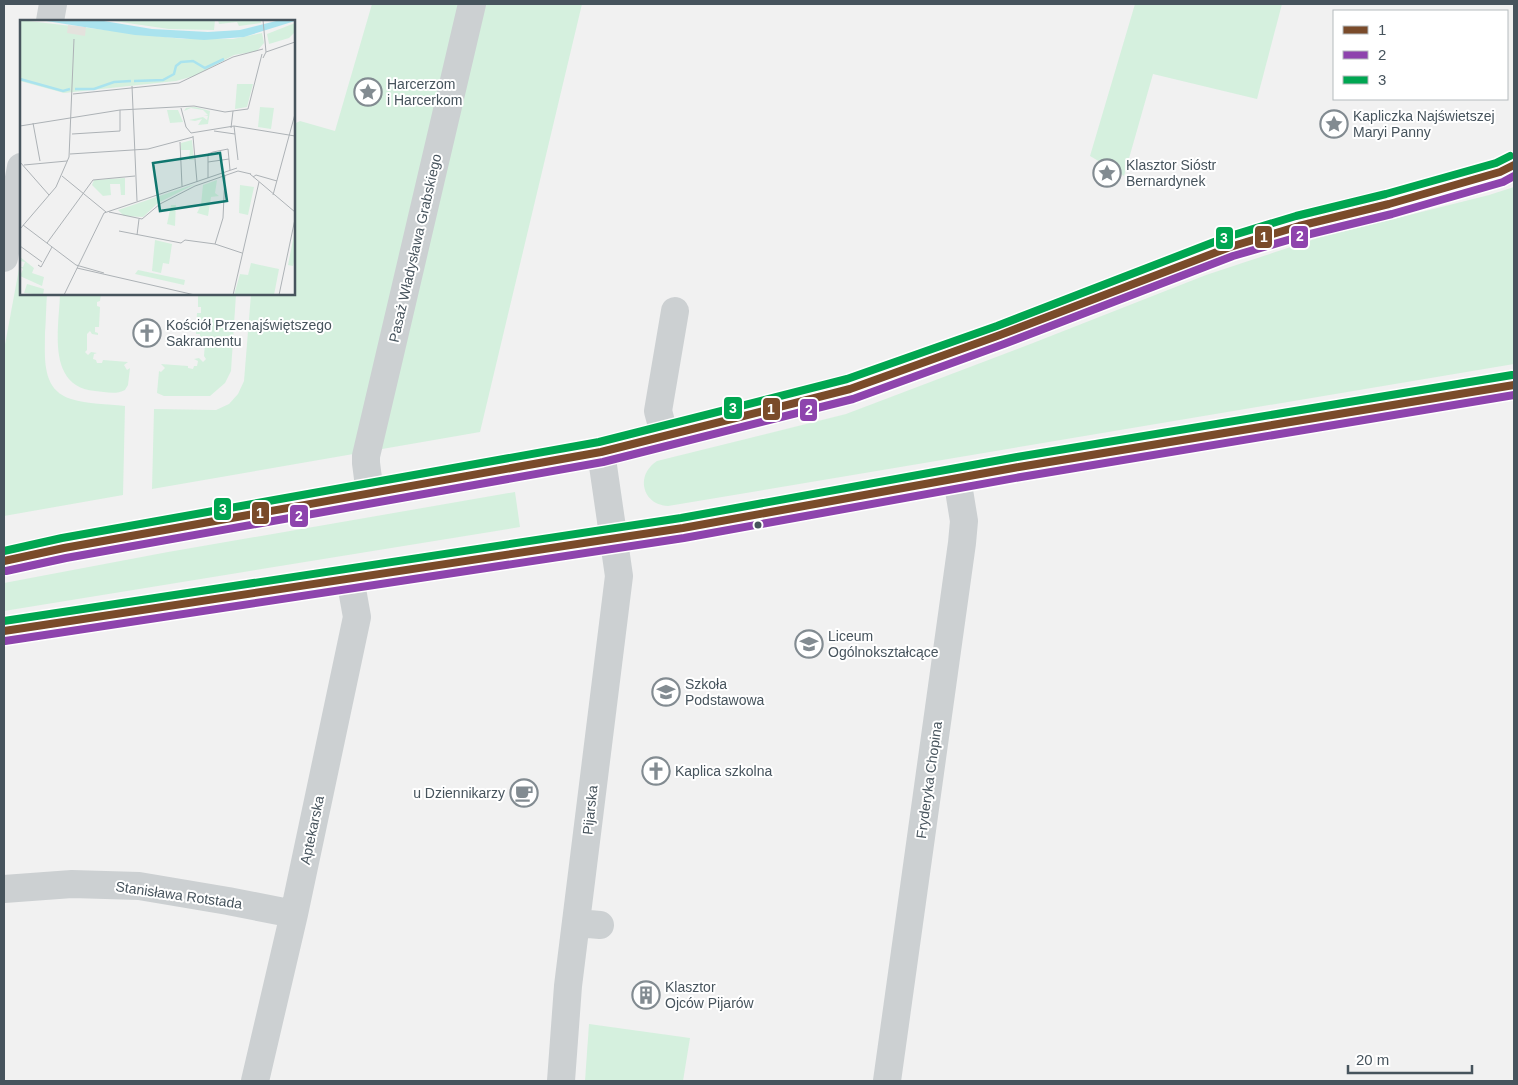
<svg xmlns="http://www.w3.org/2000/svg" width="1518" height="1085" viewBox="0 0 1518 1085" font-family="Arial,sans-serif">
<rect width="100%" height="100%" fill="#f1f1f1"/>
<!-- green -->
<path fill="#d5f0de" d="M372 4H582L480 432 152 489 154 409 216 410 229 404 238 394 244 381 251 294H294V124L300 121 335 131Z
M1135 4H1282L1257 99 1153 74 1124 176 1090 156Z
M1514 187V364L668 506C642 505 635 475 657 461L846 414 1033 343 1206 275 1318 238 1489 195Z
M21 258V294H47C46 307 46 320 45 333 45 357 41 390 71 399 88 404 107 404 125 406L123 495 4 516V350Z
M60 294H101L100 301 97 302V306L100 307 99 327H95V332L98 333V335L92 334 90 331 87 334V350L85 352 88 355 91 352 97 353 94 354 93 359 96 360 97 363H102L103 360 128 362 124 365 127 370 130 368 128 385 125 390C116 395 105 392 95 391 46 386 59 328 60 294Z
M198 294H236L231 371 225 383 210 396H164L157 393 159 371 161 372 165 368 161 364 188 366V368L193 369 194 366H197L198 361 194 359 199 358 203 362 206 359 204 356 205 343 208 341 205 339 201 341H196L195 339H200V334H196L197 313H201V307H198Z
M515 492 520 527 4 611V583L168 552Z
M589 1024 690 1038 683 1081H585Z"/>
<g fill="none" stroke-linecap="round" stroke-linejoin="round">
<!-- minor -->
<path stroke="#ccd0d2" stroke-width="28" d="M50 21 53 4
M4 258 21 167
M665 437 658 411 675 311
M370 494 366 463V456L472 4
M4 561 64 548 523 467 601 452 712 425 850 389 1000 335 1230 247 1299 226 1389 204 1500 172 1514 165
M4 631 683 528 1019 467 1514 385
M4 889 72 884 139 886 228 901 294 914
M577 923 600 925
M255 1081 294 914 357 617 350 578
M561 1081 568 986 619 576 601 452
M887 1081 962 543 964 521 957 478"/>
<!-- bus-1 casing -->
<g stroke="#fff" stroke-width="11">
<path id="bus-1" d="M4 561 64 548 601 452 850 389 1000 335 1230 247 1299 226 1389 204 1500 172 1514 165
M4 631 683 528 1019 467 1514 385"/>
</g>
<!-- bus-2 casing -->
<g stroke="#fff" stroke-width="11">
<path id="bus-2" d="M6 571 66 558 603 462 853 399 1004 344 1233 256 1302 236 1392 214 1503 182 1514 176
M5 641 684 538 1021 477 1514 395"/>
</g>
<!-- bus-3 casing -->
<g stroke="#fff" stroke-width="11">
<path id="bus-3" d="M4 551 62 538 599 442 847 379 997 326 1227 237 1296 216 1386 194 1496 163 1510 156
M4 621 681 518 1017 457 1512 375"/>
</g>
<!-- bus-1 -->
<use href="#bus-1" stroke="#7a4b2a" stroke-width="8"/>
<!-- bus-2 -->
<use href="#bus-2" stroke="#8e44ad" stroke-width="8"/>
<!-- bus-3 -->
<use href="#bus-3" stroke="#00a651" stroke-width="8"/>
</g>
<!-- icons -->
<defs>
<g id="sight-ring" transform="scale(1.4375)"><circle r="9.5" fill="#fff" stroke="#828b91" stroke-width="1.5"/><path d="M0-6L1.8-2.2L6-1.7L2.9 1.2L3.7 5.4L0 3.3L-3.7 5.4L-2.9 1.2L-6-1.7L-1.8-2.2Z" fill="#828b91"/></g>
<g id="church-ring" transform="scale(1.4375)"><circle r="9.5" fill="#fff" stroke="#828b91" stroke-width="1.5"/><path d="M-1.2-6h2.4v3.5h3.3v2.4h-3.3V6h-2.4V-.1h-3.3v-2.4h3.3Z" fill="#828b91"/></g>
<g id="school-ring" transform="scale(1.4375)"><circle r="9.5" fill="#fff" stroke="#828b91" stroke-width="1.5"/><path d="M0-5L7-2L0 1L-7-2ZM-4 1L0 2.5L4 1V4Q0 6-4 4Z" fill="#828b91"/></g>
<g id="cafe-ring" transform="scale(1.4375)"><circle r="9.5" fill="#fff" stroke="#828b91" stroke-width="1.5"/><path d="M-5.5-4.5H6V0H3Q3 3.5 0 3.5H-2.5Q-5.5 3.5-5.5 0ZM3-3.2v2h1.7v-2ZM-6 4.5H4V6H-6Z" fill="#828b91"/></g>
<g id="building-ring" transform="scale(1.4375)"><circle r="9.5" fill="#fff" stroke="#828b91" stroke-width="1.5"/><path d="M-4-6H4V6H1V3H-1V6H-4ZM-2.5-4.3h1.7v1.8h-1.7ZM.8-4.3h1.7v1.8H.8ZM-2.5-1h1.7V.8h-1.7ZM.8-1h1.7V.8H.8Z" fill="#828b91"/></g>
</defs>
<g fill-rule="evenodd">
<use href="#sight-ring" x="368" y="92"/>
<use href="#sight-ring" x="1334" y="124"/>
<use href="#sight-ring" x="1107" y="173"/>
<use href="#church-ring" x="147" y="333"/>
<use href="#school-ring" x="809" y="644"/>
<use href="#school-ring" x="666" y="692"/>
<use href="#church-ring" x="656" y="771"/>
<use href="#cafe-ring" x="524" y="793"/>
<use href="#building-ring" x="646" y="995"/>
</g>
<!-- markers -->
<circle fill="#47545d" stroke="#fff" stroke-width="2" cx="758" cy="525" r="4.5"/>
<g text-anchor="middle" stroke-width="4" stroke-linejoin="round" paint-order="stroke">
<!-- poi labels -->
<g font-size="14" fill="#47545d" stroke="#fff" text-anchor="start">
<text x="387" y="89">Harcerzom<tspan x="387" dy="16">i Harcerkom</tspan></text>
<text x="1353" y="121">Kapliczka Najświetszej<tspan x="1353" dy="16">Maryi Panny</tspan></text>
<text x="1126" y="170">Klasztor Sióstr<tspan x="1126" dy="16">Bernardynek</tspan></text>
<text x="166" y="330">Kościół Przenajświętszego<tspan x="166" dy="16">Sakramentu</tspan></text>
<text x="828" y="641">Liceum<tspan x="828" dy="16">Ogólnokształcące</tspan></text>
<text x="685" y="689">Szkoła<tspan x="685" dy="16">Podstawowa</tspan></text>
<text x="675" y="776">Kaplica szkolna</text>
<text x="505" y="798" text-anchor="end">u Dziennikarzy</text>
<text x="665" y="992">Klasztor<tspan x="665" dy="16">Ojców Pijarów</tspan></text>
</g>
<!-- street labels -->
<g font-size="14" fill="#47545d" stroke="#fff">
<text transform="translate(415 248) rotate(-77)" y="5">Pasaż Władysława Grabskiego</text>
<text transform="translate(929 780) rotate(-82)" y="5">Fryderyka Chopina</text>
<text transform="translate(590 810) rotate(-84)" y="5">Pijarska</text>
<text transform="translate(312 830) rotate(-78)" y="5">Aptekarska</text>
<text transform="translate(179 895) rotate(8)" y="5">Stanisława Rotstada</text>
</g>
</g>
<!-- overview -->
<g transform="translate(20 20)">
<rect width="275" height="275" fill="#f1f1f1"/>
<path d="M0 0 163 19H213L242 13 244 23 237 31 214 35 174 56 156 61 44 73 0 61ZM87 0 157 1 195 0 194 10 149 9ZM198 0H241V3L219 6 217 2 199 4ZM275 3V12L269 18 249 24 247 14ZM217 64H233L227 87 215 89ZM173 87H175L190 91 188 104 178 105 182 99 175 101 169 100 183 97 187 100 188 96H184L188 95 183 90 171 88 164 91 166 88ZM240 87 254 88 251 109 238 107ZM147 90H158L163 102 150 103ZM172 120 174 140H169L170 130H161V123ZM105 158V175H101L100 164H90L91 175 83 176 72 165 74 160ZM197 160 195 173 199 176 191 177 188 196 177 193 181 185 183 165ZM175 164 138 183 123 197 104 196 98 190ZM220 165 234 167 228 195 219 193ZM156 181 155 206 147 204 151 185H156ZM275 210V238L273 246 268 245ZM135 220 152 224 149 244 143 243 141 253 132 251ZM0 237 14 248 12 253 24 257 22 266 0 256 3 249 0 247H3L5 242 0 241ZM231 243 259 249 254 275H214L220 254 228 255ZM118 250 165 260 164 265 115 254ZM7 264 24 269 23 275 4 273Z" fill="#d5f0de"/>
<path d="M48 5 66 7 65 16 47 13Z" fill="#e4e2dd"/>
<path d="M20 0H78L132 9 188 12 220 10 260 0 275 1 224 17 184 20 115 15Z" fill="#aae3ee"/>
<path fill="none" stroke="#aae3ee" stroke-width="2.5" d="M0 59 43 71 50 69M114 61 143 60 154 54 156 46 161 42 173 41 185 48 204 39M55 69H74L94 62 111 61"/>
<path fill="none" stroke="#adb2b6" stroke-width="1" d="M246 32 275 22M243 38 246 32 243 0M112 66 117 181M53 74 159 63 213 37 243 29M161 88 166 107 171 113 214 106 275 116M13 103 20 141M0 106 100 90 174 86 205 92 228 89 242 34M214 106 218 140M211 108 213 91M194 111 215 114M52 114 100 111V90M173 116 177 162M160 122 162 166M50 134 128 129 173 117M0 142 29 175M188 142 209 139M4 145 47 141M230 154 275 192M42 156 86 192M233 157 236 155 257 161M188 158V134L193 132 208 129 210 150M253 175 275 94M89 192 122 199 140 184 175 166 218 151 231 154M3 205 56 245 84 253M0 209 36 167 49 137 54 19M99 211 161 223 165 220 195 224 222 233M117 215 119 199M27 223 73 160 115 156M195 224 203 198 205 155M0 226 22 242M18 245 21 247 32 227M57 248 175 275M44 275 84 193 217 148M213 275 239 162M259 275 275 199"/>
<path fill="#0f766e" fill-opacity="0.15" stroke="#0f766e" stroke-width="2.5" d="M200 133 207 181 140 191 133 143Z"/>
<rect width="275" height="275" fill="none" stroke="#47545d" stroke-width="2.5"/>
</g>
<g stroke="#fff" stroke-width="2">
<rect x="1290" y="225" width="19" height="24" rx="5" fill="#8e44ad"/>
<rect x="1254" y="225" width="19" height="24" rx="5" fill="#7a4b2a"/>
<rect x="1215" y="226" width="19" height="24" rx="5" fill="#00a651"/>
<rect x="723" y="396" width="20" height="24" rx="5" fill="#00a651"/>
<rect x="762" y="397" width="19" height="24" rx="5" fill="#7a4b2a"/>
<rect x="799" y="398" width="19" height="24" rx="5" fill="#8e44ad"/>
<rect x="213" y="497" width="19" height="24" rx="5" fill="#00a651"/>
<rect x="251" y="501" width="19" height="24" rx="5" fill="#7a4b2a"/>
<rect x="289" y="504" width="20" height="24" rx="5" fill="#8e44ad"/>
</g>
<g font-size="14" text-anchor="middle" font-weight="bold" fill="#fff">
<text x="1300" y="241">2</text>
<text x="1264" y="242">1</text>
<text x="1224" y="243">3</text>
<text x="733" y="413">3</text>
<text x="771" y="414">1</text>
<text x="809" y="415">2</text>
<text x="223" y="514">3</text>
<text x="260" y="518">1</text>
<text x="299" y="521">2</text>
</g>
<!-- border -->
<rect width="1518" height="1085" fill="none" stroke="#47545d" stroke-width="10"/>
<!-- legend -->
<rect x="1333" y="10" width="175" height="90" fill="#ffffff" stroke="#b5bbbe"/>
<rect x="1343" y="26" width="25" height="8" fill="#7a4b2a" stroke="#b5bbbe"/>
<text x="1378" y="35" font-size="15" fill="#47545d">1</text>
<rect x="1343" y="51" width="25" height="8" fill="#8e44ad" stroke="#b5bbbe"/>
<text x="1378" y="60" font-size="15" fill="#47545d">2</text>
<rect x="1343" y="76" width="25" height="8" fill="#00a651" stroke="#b5bbbe"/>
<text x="1378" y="85" font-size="15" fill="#47545d">3</text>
<!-- scale -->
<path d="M1348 1065v8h124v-8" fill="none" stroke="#47545d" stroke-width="2.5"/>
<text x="1356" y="1065" font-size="15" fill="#47545d" stroke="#ffffff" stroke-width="4" paint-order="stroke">20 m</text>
</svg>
